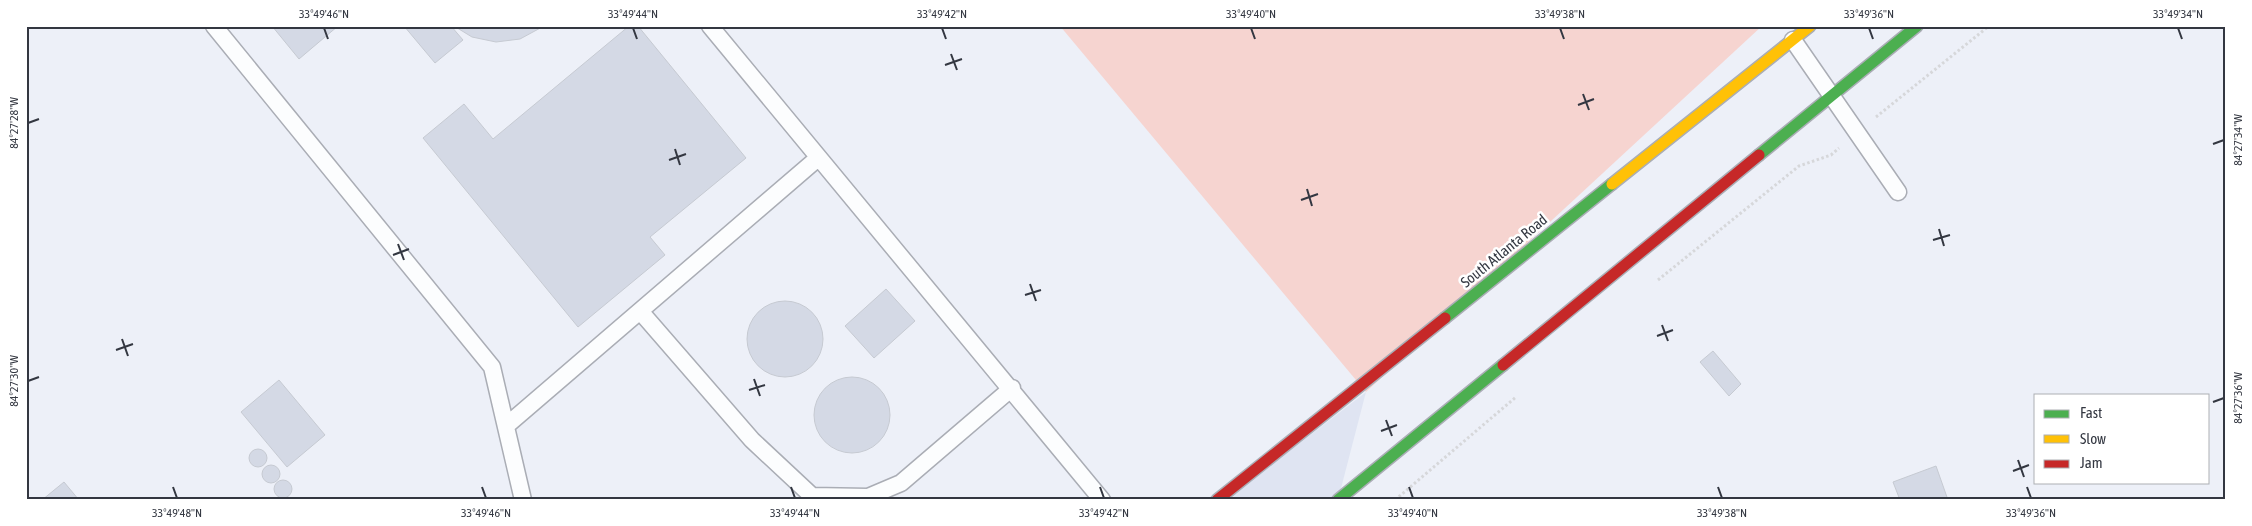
<svg xmlns="http://www.w3.org/2000/svg" width="2252" height="526" viewBox="0 0 2252 526" font-family="'Asap Condensed',sans-serif">
<rect width="100%" height="100%" fill="#edf0f8"/>
<!-- built -->
<path fill="#dfe4f2" d="M1366 392 1338 500H1226Z"/>
<!-- green -->
<path fill="#f6d4d0" d="M1060 26H1762L1366 392Z"/>
<!-- building -->
<path fill="#d4d9e5" stroke="#c6cad2" d="M272 26H338L299 59Z
M404 26H451L463 40 435 63Z
M454 26H544L520 39 496 42 472 37Z
M629 26H638L746 158 650 237 665 255 578 327 423 138 464 104 493 139Z
M886 289 915 321 874 358 845 326Z
M747 339a38 38 0 1 1 76 0a38 38 0 1 1-76 0Z
M1713 351 1741 384 1729 396 1700 362Z
M814 415a38 38 0 1 1 76 0a38 38 0 1 1-76 0Z
M279 380 325 435 287 467 241 412Z
M249 458a9 9 0 1 1 18 0a9 9 0 1 1-18 0Z
M262 474a9 9 0 1 1 18 0a9 9 0 1 1-18 0Z
M1936 466 1948 500H1900L1893 482Z
M274 489a9 9 0 1 1 18 0a9 9 0 1 1-18 0Z
M64 482 79 500H42Z"/>
<g fill="none" stroke-linecap="round" stroke-linejoin="round">
<!-- lane casing -->
<g stroke="#aaadb5" stroke-width="19">
<path id="lane" d="M214 26 492 367 523 500
M710 26 1102 500
M1793 40 1898 192
M640 311 752 440 812 496 868 497 901 483 1012 388
M506 426 818 158"/>
</g>
<!-- fast casing -->
<g stroke="#aaadb5" stroke-width="14">
<path id="fast" d="M1759 155 1917 26
M1445 318 1612 184
M1338 500 1503 365"/>
</g>
<!-- slow casing -->
<g stroke="#aaadb5" stroke-width="14">
<path id="slow" d="M1612 184 1810 26"/>
</g>
<!-- jam casing -->
<g stroke="#aaadb5" stroke-width="14">
<path id="jam" d="M1503 365 1759 155
M1217 500 1445 318"/>
</g>
<!-- path -->
<path stroke="#d6d7da" stroke-width="3" stroke-dasharray="2.5 2.5" stroke-linecap="butt" d="M1876 117 1989 26
M1658 280 1799 166 1831 155 1839 148
M1395 500 1516 397"/>
<!-- lane -->
<use href="#lane" stroke="#fcfdfe" stroke-width="16"/>
<!-- fast -->
<use href="#fast" stroke="#4caf50" stroke-width="11"/>
<!-- slow -->
<use href="#slow" stroke="#ffc107" stroke-width="11"/>
<!-- jam -->
<use href="#jam" stroke="#c62828" stroke-width="11"/>
</g>
<!-- ticks -->
<path fill="none" stroke="#333741" stroke-width="2" d="M324 28 328 39M633 28 637 39M942 28 946 39M1251 28 1255 39M1560 28 1564 39M1869 28 1873 39M2178 28 2182 39M951 54 957 70M945 65 962 59M1583 94 1589 110M1578 105 1594 99M28 123 39 119M2213 144 2224 140M675 149 680 165M669 160 686 154M1307 189 1312 206M1301 200 1318 194M1939 229 1944 246M1933 240 1950 235M398 244 404 260M393 255 409 249M1030 284 1036 301M1025 295 1041 290M1662 325 1668 341M1657 336 1673 330M122 339 128 356M116 350 133 344M754 379 760 396M28 381 39 377M749 390 765 385M2213 402 2224 398M1386 420 1392 436M1381 431 1397 425M2018 460 2024 477M2013 471 2029 465M173 487 177 498M482 487 486 498M791 487 795 498M1100 487 1104 498M1409 487 1413 498M1718 487 1722 498M2027 487 2031 498"/>
<g text-anchor="middle" stroke-width="5" stroke-linejoin="round" paint-order="stroke">
<!-- street labels -->
<g font-size="15" fill="#333741" stroke="#fff">
<text transform="translate(1504 251) rotate(-39)" y="5">South Atlanta Road</text>
</g>
</g>
<!-- border -->
<rect width="2252" height="526" fill="none" stroke="#ffffff" stroke-width="55"/>
<!-- legend -->
<rect x="2034" y="394" width="175" height="90" fill="#ffffff" stroke="#adafb3"/>
<rect x="2044" y="410" width="25" height="8" fill="#4caf50" stroke="#adafb3"/>
<text x="2080" y="418" font-size="15" fill="#333741">Fast</text>
<rect x="2044" y="435" width="25" height="8" fill="#ffc107" stroke="#adafb3"/>
<text x="2080" y="444" font-size="15" fill="#333741">Slow</text>
<rect x="2044" y="460" width="25" height="8" fill="#c62828" stroke="#adafb3"/>
<text x="2080" y="468" font-size="15" fill="#333741">Jam</text>
<rect x="28" y="28" width="2196" height="470" fill="none" stroke="#333741" stroke-width="2"/>
<g font-size="12" text-anchor="middle" fill="#333741">
<text x="324" y="18">33°49'46"N</text>
<text x="633" y="18">33°49'44"N</text>
<text x="942" y="18">33°49'42"N</text>
<text x="1251" y="18">33°49'40"N</text>
<text x="1560" y="18">33°49'38"N</text>
<text x="1869" y="18">33°49'36"N</text>
<text x="2178" y="18">33°49'34"N</text>
<text transform="translate(14 123) rotate(-90)" y="4">84°27'28"W</text>
<text transform="translate(2238 140) rotate(-90)" y="4">84°27'34"W</text>
<text transform="translate(14 381) rotate(-90)" y="4">84°27'30"W</text>
<text transform="translate(2238 398) rotate(-90)" y="4">84°27'36"W</text>
<text x="177" y="517">33°49'48"N</text>
<text x="486" y="517">33°49'46"N</text>
<text x="795" y="517">33°49'44"N</text>
<text x="1104" y="517">33°49'42"N</text>
<text x="1413" y="517">33°49'40"N</text>
<text x="1722" y="517">33°49'38"N</text>
<text x="2031" y="517">33°49'36"N</text>
</g>
</svg>
